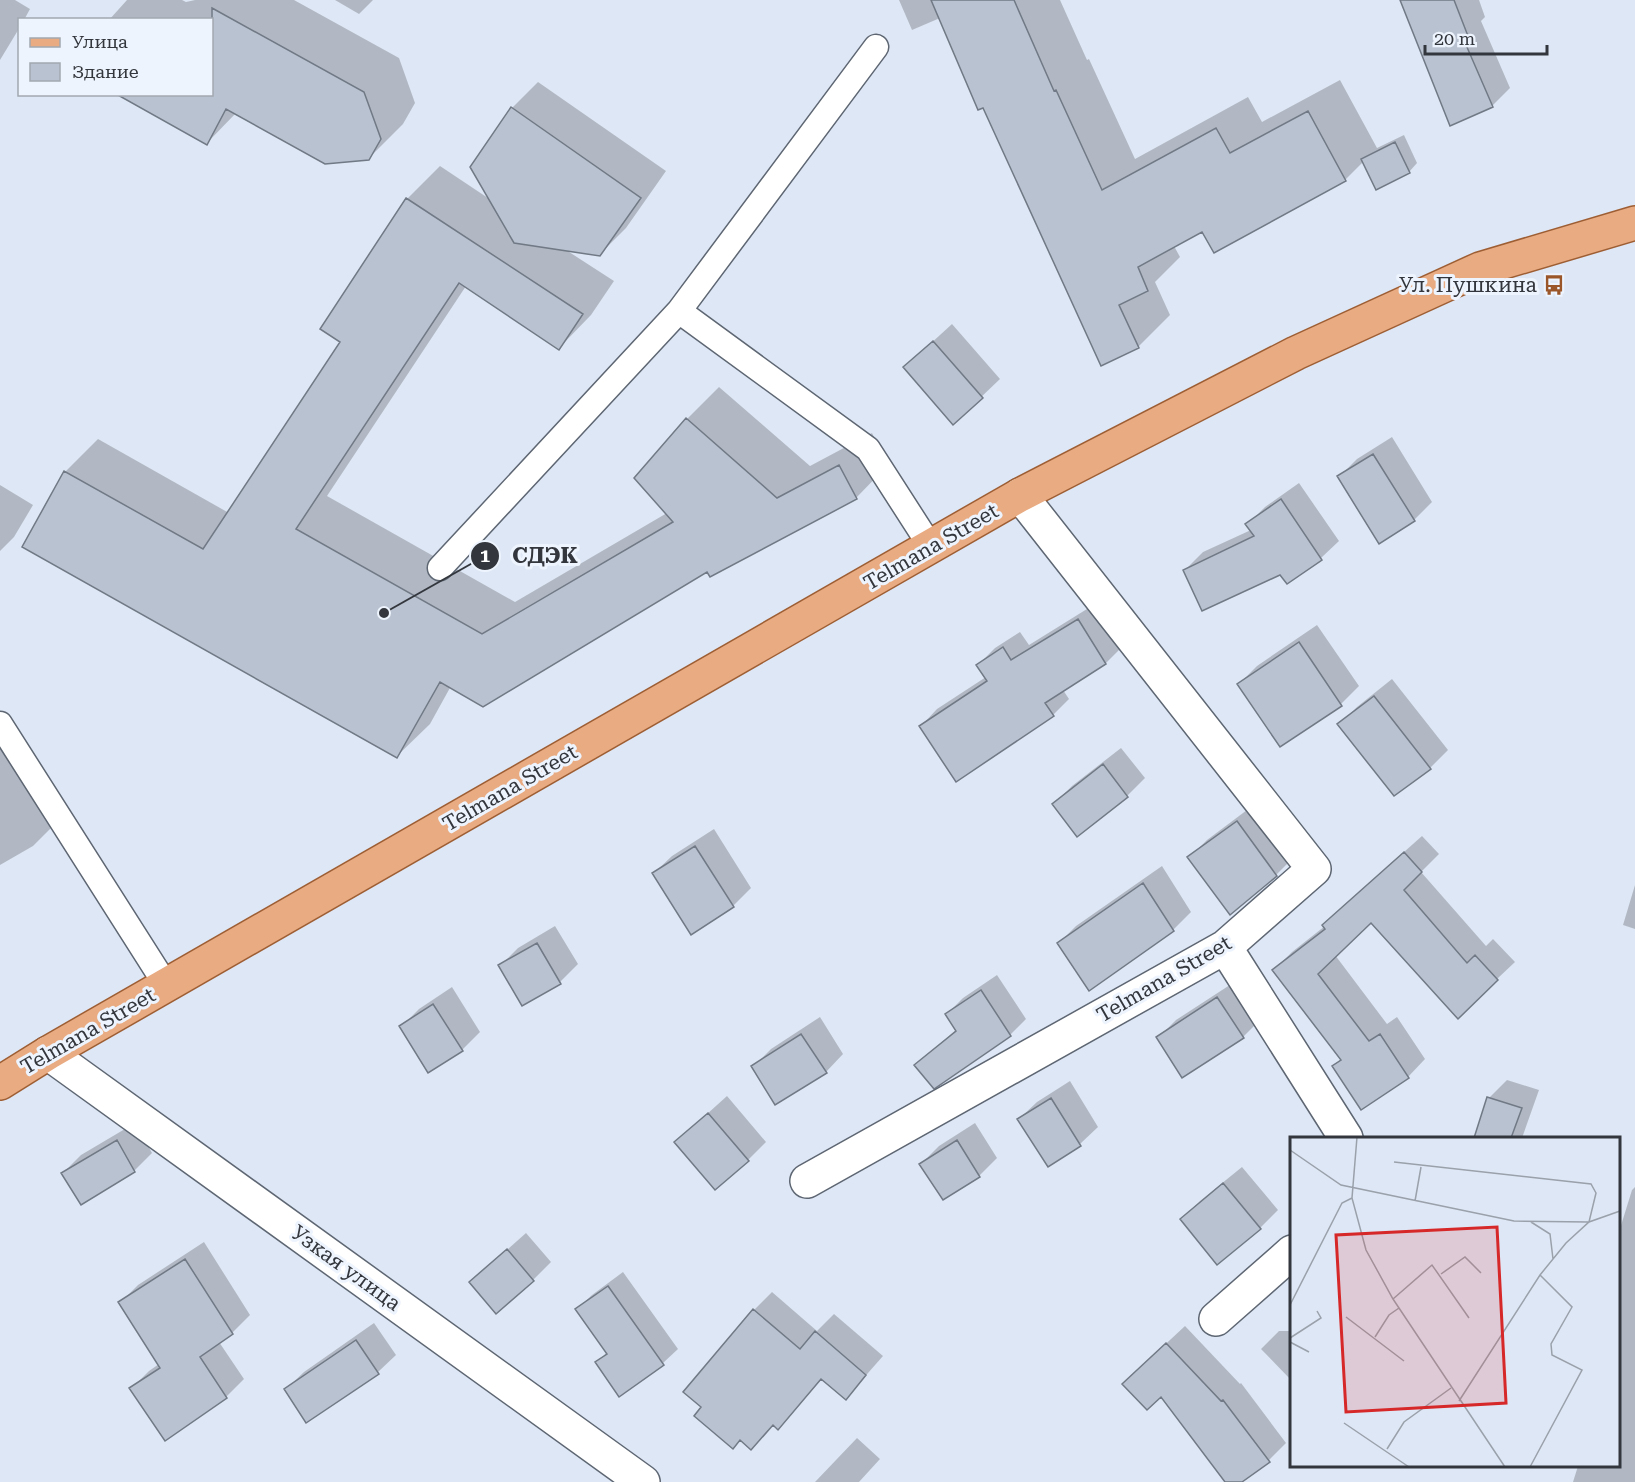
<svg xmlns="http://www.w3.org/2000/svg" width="1635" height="1482" viewBox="0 0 1635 1482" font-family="'Roboto Serif',serif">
<rect width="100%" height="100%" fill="#dee7f5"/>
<!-- shadow -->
<path fill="#0003" d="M0 0H15L30 9 24 20H20V27L0 60Z
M127 0H182L186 2 195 0H294L399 58 415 103 403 124 368 159 236 113 207 143 212 94V20H109Z
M335 0H373L359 14Z
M899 0H1060L1087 60 1089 59 1135 159 1248 97 1262 122 1340 80 1377 148 1404 135 1417 163 1409 172 1364 161 1345 180 1203 230 1174 246 1180 257 1155 282 1170 315 1138 347 983 106 940 18 912 30Z
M1402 0H1479L1485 17 1481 21 1510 88 1492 106Z
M538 82 666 171 626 228 599 255 566 250 614 281 591 315 559 348 466 286 327 496 515 602 667 513 687 419 719 387 810 466 872 433 888 465 856 498 708 570 451 686 430 724 397 756 24 547 65 472 98 439 229 513 342 341 322 328 407 199 440 166 491 200 512 108Z
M952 324 1000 379 954 423 905 367Z
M1392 437 1432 502 1414 520 1339 477 1357 459Z
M1299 483 1339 541 1321 558 1287 582 1281 573 1185 570 1203 552 1251 530 1247 525 1265 507Z
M0 485 33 505 14 537 0 551Z
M1095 604 1122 647 1106 663 1063 690 1069 699 1053 715 921 726 937 709 986 677 978 665 995 648 1020 632 1029 645Z
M1317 625 1359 686 1341 704 1239 684 1257 666Z
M1392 679 1448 750 1430 768 1339 725 1357 707Z
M0 715 60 819 33 846 0 865Z
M1121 748 1145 778 1127 796 1054 804 1072 786Z
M1255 804 1294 857 1276 875 1189 858 1207 840Z
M714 829 751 888 733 906 692 933 654 873 672 856Z
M1422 836 1439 854 1421 872 1486 946 1493 939 1515 962 1497 979 1371 920 1335 955 1387 1024 1397 1017 1425 1059 1408 1077 1334 1066 1342 1058 1274 970 1292 952 1325 926 1341 908Z
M1162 866 1191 912 1173 930 1090 989 1058 944 1076 926Z
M1635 885V929L1623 925Z
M555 926 578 964 560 982 523 1004 500 966 518 948Z
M997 975 1026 1019 1010 1035 916 1065 957 1029 947 1014 963 998Z
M1236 981 1261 1019 1243 1037 1158 1038 1176 1020Z
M452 987 480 1032 462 1050 401 1027 419 1009Z
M820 1017 843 1054 826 1072 753 1067 771 1049Z
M1507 1080 1539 1090 1522 1138H1475L1489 1098Z
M1070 1081 1098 1127 1080 1144 1048 1165 1019 1119 1037 1102Z
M727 1096 766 1142 748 1160 676 1142Z
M135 1123 152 1153 134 1171 63 1173 81 1155Z
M975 1123 997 1158 979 1176 921 1164 939 1146Z
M1242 1167 1278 1210 1260 1228 1182 1219 1200 1201Z
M1635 1187V1482H1573L1578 1466H1618V1235L1632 1190Z
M526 1233 551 1262 533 1280 471 1282Z
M204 1242 250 1315 232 1333 219 1342 244 1379 226 1397 166 1439 131 1389 149 1371 159 1364 120 1303 138 1285Z
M623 1272 678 1349 663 1363 619 1395 597 1363 607 1352 577 1309 592 1295Z
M772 1292 817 1331 834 1314 883 1356 846 1398 823 1378 778 1427 774 1424 751 1448 703 1407 754 1310Z
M374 1323 396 1355 378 1372 286 1389 304 1372Z
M1185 1326 1240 1384 1241 1383 1286 1443 1269 1460 1240 1482H1227L1142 1366Z
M1292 1329V1381L1261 1349 1279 1331H1289Z
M857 1438 880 1459 859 1482H815Z"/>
<!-- building -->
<path fill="#b9c2d0" stroke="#707985" stroke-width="1.5" d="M931 0H1014L1054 91 1056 90 1102 190 1216 128 1230 153 1308 111 1346 181 1214 253 1202 232 1138 267 1148 291 1119 305 1139 348 1101 366 983 108 978 110Z
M1400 0H1454L1468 36 1463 38 1493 107 1450 126Z
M212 8 364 92 381 139 369 160 325 164 226 109 207 145 116 94H212Z
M511 107 641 198 600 256 514 243 470 167Z
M1395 142 1410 173 1376 190 1361 159Z
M406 198 583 314 559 350 459 283 296 529 482 634 673 522 634 478 686 418 777 498 839 465 857 499 710 577 707 572 483 707 440 682 397 758 22 547 64 471 203 549 340 342 320 329Z
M933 341 983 398 953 425 903 367Z
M1373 454 1415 521 1379 544 1337 476Z
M1281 499 1322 560 1287 584 1280 575 1202 611 1183 570 1254 536 1245 524Z
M1078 619 1106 664 1045 703 1054 716 956 782 919 726 987 681 976 665 1003 647 1011 660Z
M1299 642 1342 706 1280 747 1237 684Z
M1374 696 1431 769 1394 796 1337 724Z
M1103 764 1128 797 1077 837 1052 804Z
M1237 821 1277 876 1230 915 1187 857Z
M695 846 734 907 691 935 652 873Z
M1404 852 1422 872 1404 890 1467 963 1475 955 1498 980 1458 1019 1371 923 1318 974 1369 1041 1380 1034 1409 1078 1361 1110 1332 1066 1341 1060 1272 970 1325 929 1322 925Z
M1143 883 1174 931 1089 991 1057 943Z
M537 943 561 984 522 1006 498 965Z
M981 990 1011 1036 934 1089 914 1065 956 1031 945 1014Z
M1217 997 1244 1038 1182 1078 1156 1037Z
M433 1004 463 1051 428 1073 399 1026Z
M801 1034 827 1073 775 1105 751 1066Z
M1487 1097 1522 1108 1511 1138H1474Z
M1051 1098 1081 1146 1048 1167 1017 1119Z
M708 1113 749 1161 715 1190 674 1142Z
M117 1140 135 1172 81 1205 61 1173Z
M957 1140 980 1177 943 1200 919 1164Z
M1223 1183 1261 1229 1217 1265 1180 1219Z
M507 1249 534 1281 496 1314 469 1282Z
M185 1259 233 1334 200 1357 227 1398 165 1441 129 1388 160 1368 118 1302Z
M608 1286 664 1365 619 1397 595 1362 607 1354 575 1309Z
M753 1309 800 1349 815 1331 866 1375 846 1400 821 1379 778 1430 773 1425 751 1450 740 1440 733 1449 694 1416 701 1407 683 1392Z
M356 1340 379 1374 306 1423 284 1389Z
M1166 1343 1221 1401 1223 1400 1270 1462 1242 1482H1225L1161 1397 1147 1410 1122 1384Z"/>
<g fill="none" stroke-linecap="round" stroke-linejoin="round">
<!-- lane casing -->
<g stroke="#5d6672" stroke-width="27">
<path id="lane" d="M679 311 868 449 931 547
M440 568 679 311 876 47
M0 724 166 985"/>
</g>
<!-- street casing -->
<g stroke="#5d6672" stroke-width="36">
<path id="street" d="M1225 947 1346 1138
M48 1053 643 1482
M807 1181 1225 947 1314 869 1020 495
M1216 1319 1292 1252"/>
</g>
<!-- primary casing -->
<g stroke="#9e5e34" stroke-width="36">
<path id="primary" d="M0 1083 48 1053 1020 495 1296 353 1480 269 1635 223"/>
</g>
<!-- lane -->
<use href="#lane" stroke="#fff" stroke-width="24"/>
<!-- street -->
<use href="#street" stroke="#fff" stroke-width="33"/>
<!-- primary -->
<use href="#primary" stroke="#e8ab82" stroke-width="33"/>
</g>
<!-- icons -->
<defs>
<g id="bus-bare" transform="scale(1.62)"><path d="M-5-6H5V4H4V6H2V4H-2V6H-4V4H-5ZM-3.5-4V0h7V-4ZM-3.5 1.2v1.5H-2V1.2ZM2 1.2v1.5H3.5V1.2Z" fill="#9a5529" stroke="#eef4fd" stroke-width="2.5" paint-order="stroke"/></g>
</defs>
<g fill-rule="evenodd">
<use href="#bus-bare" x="1554" y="285"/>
</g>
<g text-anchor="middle" stroke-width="6" stroke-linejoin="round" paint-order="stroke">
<!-- poi labels -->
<g font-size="21" fill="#33373d" stroke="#eef4fd" text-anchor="end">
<text x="1537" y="292">Ул. Пушкина</text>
</g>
<!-- street labels -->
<g font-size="21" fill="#33373d" stroke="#eef4fd">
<text transform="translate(931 547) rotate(-30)" y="7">Telmana Street</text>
<text transform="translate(510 788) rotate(-30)" y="7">Telmana Street</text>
<text transform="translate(1164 979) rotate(-30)" y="7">Telmana Street</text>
<text transform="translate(88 1031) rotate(-30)" y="7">Telmana Street</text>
<text transform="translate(346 1268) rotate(36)" y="7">Узкая улица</text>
</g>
</g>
<!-- overview -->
<g transform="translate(1290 1137)">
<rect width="330" height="330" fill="#dee7f5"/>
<path fill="none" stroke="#9aa1ab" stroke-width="1.5" d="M67 0 62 61 76 113 103 162 215 330M0 13 51 48 224 84 299 85 306 56 301 47 104 25M125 64 131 30M241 85 260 97 263 122M151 137 175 120 191 136M103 162 142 128 179 181M0 168 52 66 62 61M56 180 114 224M85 200 99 178 109 171M0 201 31 181 27 174M0 205 19 215M169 264 250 138 276 106 299 85 330 74M54 286 119 330M97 312 114 285 161 251M240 330 292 233 262 218 261 207 282 170 250 138"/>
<path fill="#d62828" fill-opacity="0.15" stroke="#d62828" stroke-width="3" d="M207 90 216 266 56 275 46 98Z"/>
<rect width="330" height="330" fill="none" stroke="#33373d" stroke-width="3"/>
</g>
<!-- callouts -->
<path fill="none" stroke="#33373d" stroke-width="2" d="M384 613L485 556"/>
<g fill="#33373d" stroke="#eef4fd" stroke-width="2">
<circle cx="384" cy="613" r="6"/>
<circle cx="485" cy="556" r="15"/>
</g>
<g font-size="18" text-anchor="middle" font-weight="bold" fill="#fff">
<text x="485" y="562">1</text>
</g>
<g font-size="22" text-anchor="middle" font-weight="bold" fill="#33373d" stroke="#eef4fd" stroke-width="6" stroke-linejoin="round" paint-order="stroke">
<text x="545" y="563">СДЭК</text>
</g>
<!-- legend -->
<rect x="18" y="18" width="195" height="78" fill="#eef4fd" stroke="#a3a8b0" stroke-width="1.5"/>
<rect x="30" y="38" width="30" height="9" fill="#e8ab82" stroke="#a3a8b0" stroke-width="1.5"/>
<text x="72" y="48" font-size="18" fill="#33373d">Улица</text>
<rect x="30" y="63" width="30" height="18" fill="#b9c2d0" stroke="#a3a8b0" stroke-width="1.5"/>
<text x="72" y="78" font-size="18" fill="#33373d">Здание</text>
<!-- scale -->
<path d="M1425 45v9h122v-9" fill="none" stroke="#33373d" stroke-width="3"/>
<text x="1434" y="45" font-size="18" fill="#33373d" stroke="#eef4fd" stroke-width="4.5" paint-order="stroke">20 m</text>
</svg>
